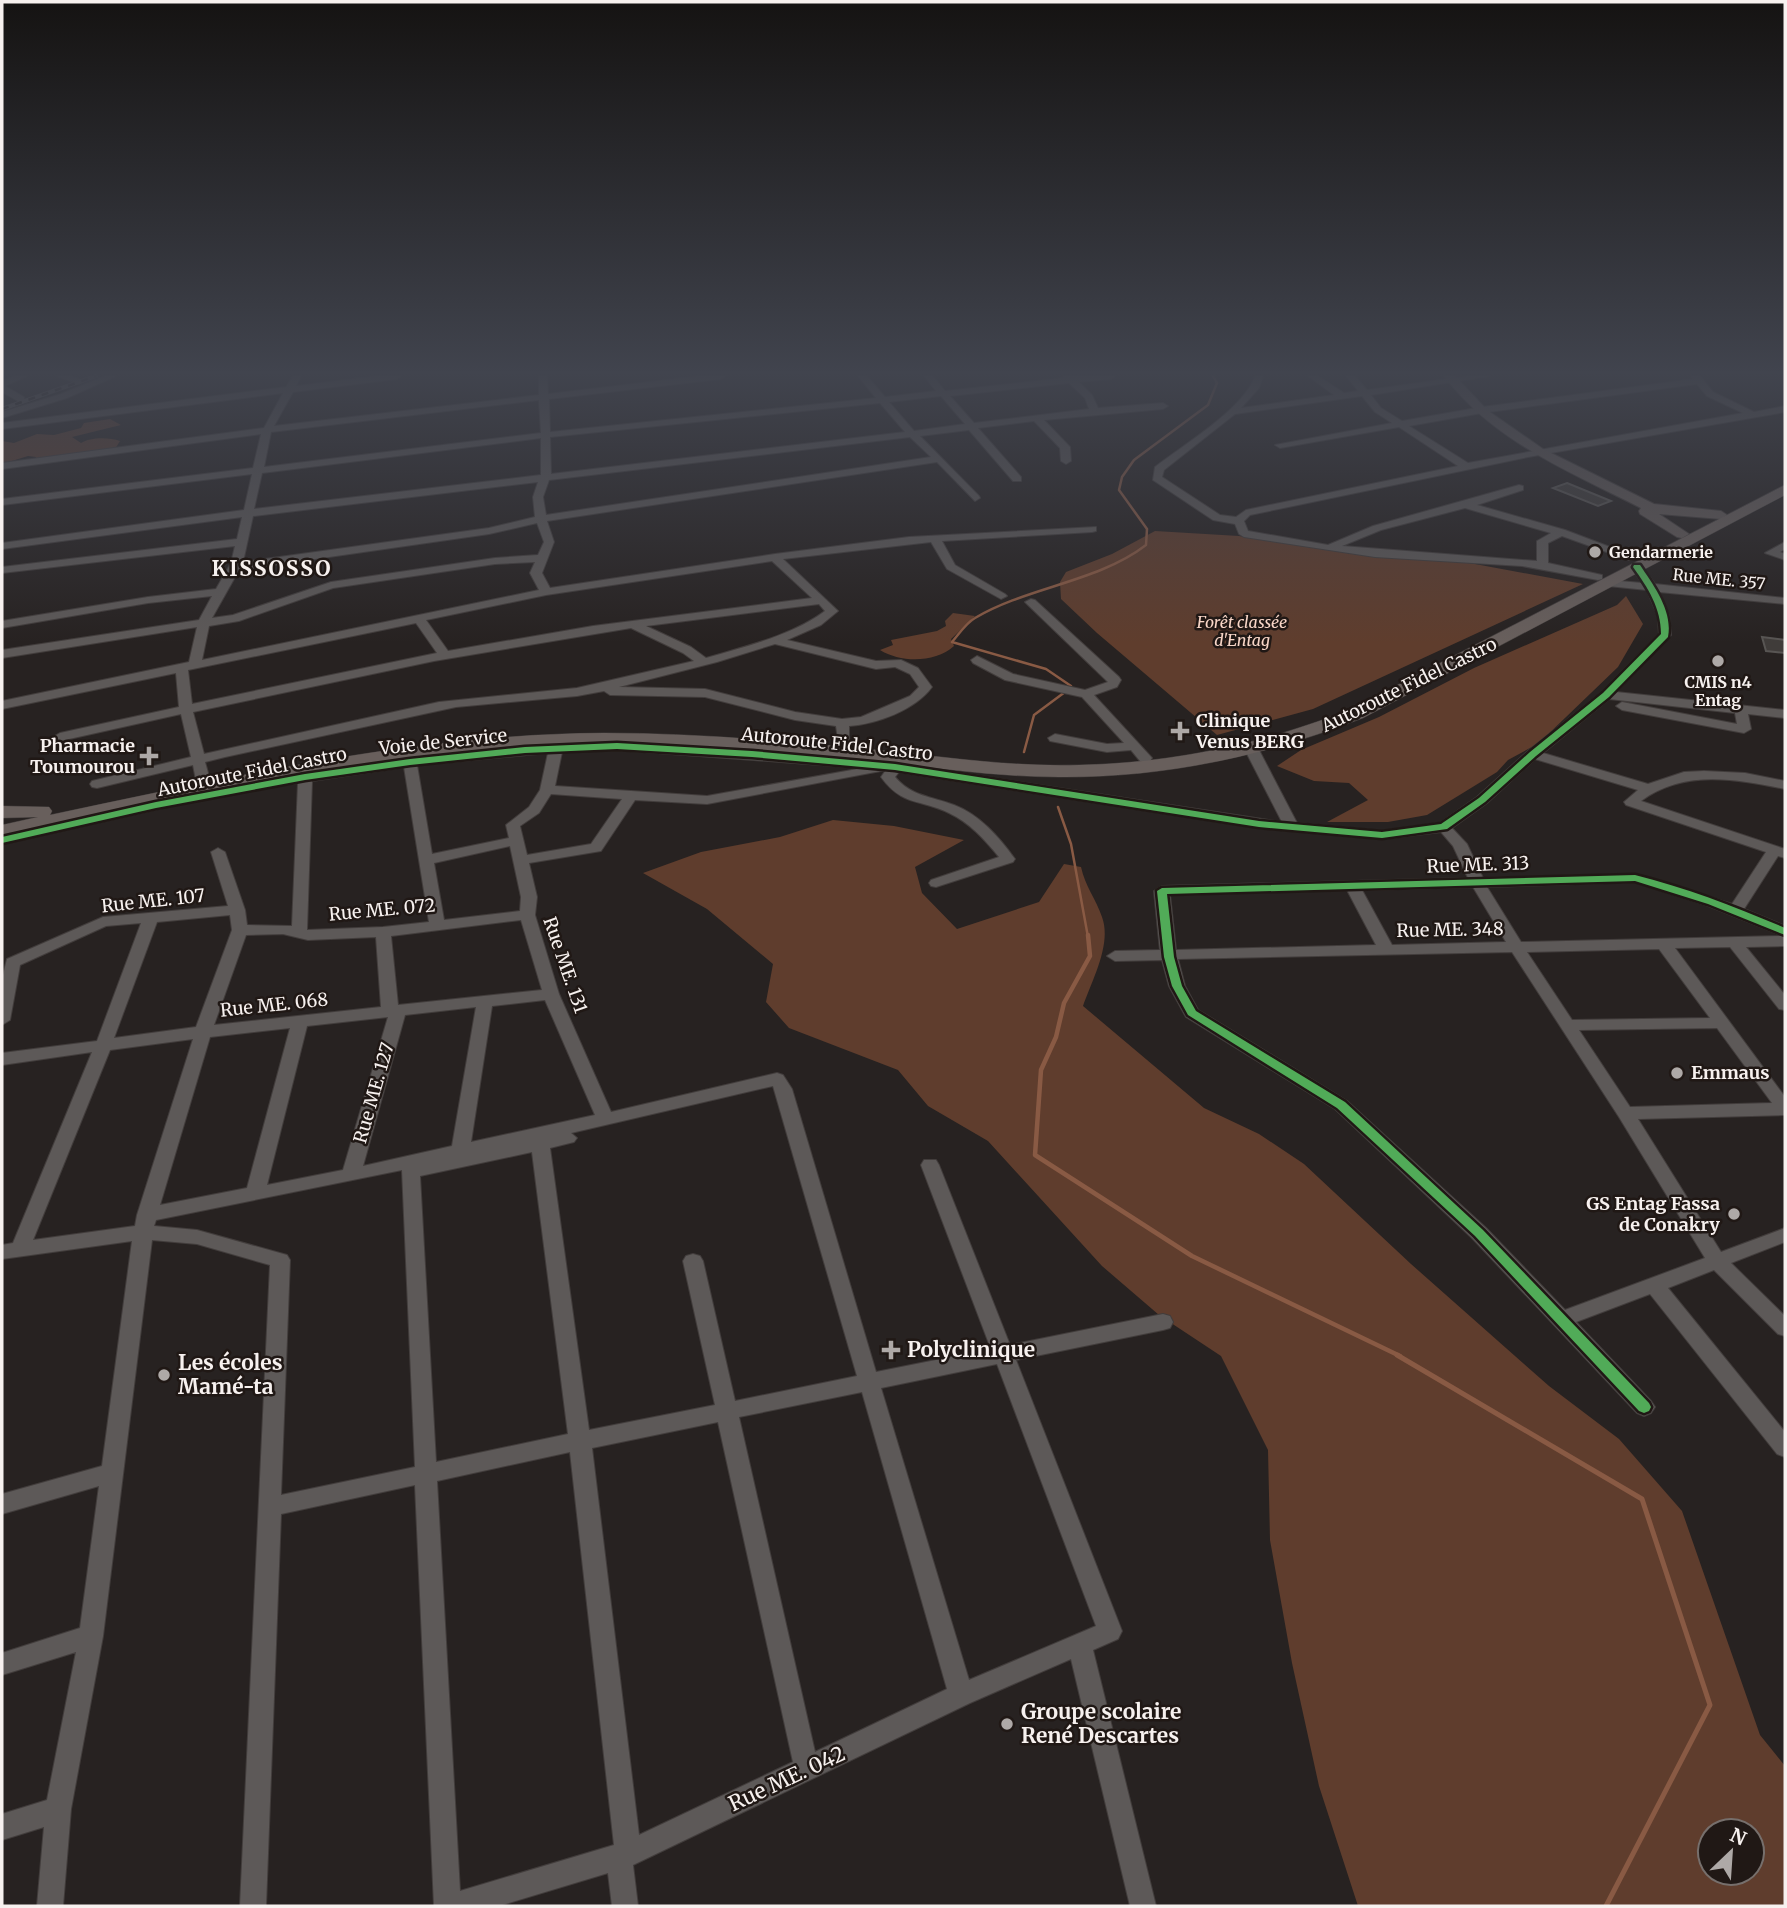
<svg xmlns="http://www.w3.org/2000/svg" width="1787" height="1908" viewBox="0 0 1787 1908" font-family="Merriweather,serif">
<rect width="100%" height="100%" fill="#272221"/>
<!-- green -->
<path fill="#5f3d2d" fill-rule="evenodd" d="M110 419 121 425 72 437 81 443C90 437 109 437 120 441L115 449 37 460 36 457 28 456 2 464V441L14 443 37 434 54 435 81 428 84 423Z
M1155 531 1239 536 1346 552 1448 559 1583 584 1313 709 1217 735 1097 633 1061 599 1060 582 1066 572 1112 554Z
M1626 596 1643 624 1618 667 1539 743 1508 760 1497 772 1458 796 1427 815 1388 822H1327L1368 800 1349 783 1314 781 1277 766 1301 750 1379 717 1474 668 1617 605Z
M953 613 975 616 951 639 954 646C935 663 901 663 880 650L893 645 891 640 937 631 946 626 945 621Z
M833 820 894 826 964 840 915 867 922 893 957 929 1039 902 1064 864 1081 867C1085 886 1096 899 1102 917 1112 944 1092 980 1083 1006L1204 1108 1259 1134 1304 1164 1411 1264 1549 1386 1619 1439 1682 1511 1760 1735 1785 1766V1906H1358L1319 1786 1292 1663 1270 1540 1268 1450 1221 1356 1159 1315 1102 1266 988 1141 928 1106 898 1070 789 1028 766 1002 773 964 707 909 643 873 701 852 780 837ZM1710 1831H1752V1873H1710Z"/>
<g fill="none" stroke-linecap="round" stroke-linejoin="round">
<!-- stream-far2 -->
<path stroke="#895a44" stroke-width="2.5" d="M1071 686 1046 669 952 642C959 634 966 623 975 618 1027 587 1098 582 1146 545L1147 529 1119 490 1122 477 1134 460 1208 405 1217 383 1213 376
M1024 752 1034 715 1065 692
M1058 807 1071 844 1088 937"/>
<!-- stream-far1 -->
<path stroke="#895a44" stroke-width="4.5" d="M1088 935 1090 956 1064 1003 1056 1037 1041 1070 1035 1155 1192 1256 1400 1356"/>
<!-- stream -->
<path stroke="#895a44" stroke-width="5" d="M1397 1355 1642 1499 1710 1705 1606 1906"/>
</g>
<!-- building -->
<path fill="#403c3a" stroke="#585553" stroke-width="2" d="M1567 483 1611 501 1598 506 1553 488Z
M1762 637 1785 640V653L1766 651Z"/>
<g fill="none" stroke-linecap="round" stroke-linejoin="round">
<!-- minor casing -->
<g stroke="#423d3c" stroke-width="2">
<path id="minor" d="M15 376H27L5 386 24 397V401H18L2 392V381Z
M57 376H71L84 381 79 384Z
M105 376H116L67 398 2 418V412L61 394Z
M293 376H301L296 386 377 376H401L397 379 293 392 274 426 539 395V376H547L548 394 699 376H725L721 379 549 399 550 432 876 398 858 376H867L885 397 936 391 924 376H933L945 391 1064 378 1063 376H1115L1111 379 1079 382 1092 395 1098 408 1163 403 1168 406 1163 409 1044 420 1070 447 1071 461 1066 464 1061 461 1060 448 1034 421 978 428 1021 477V481H1013L969 430 920 436 979 496 980 498 975 501 937 462 547 521 554 542 542 573 550 588 775 554 909 537 1096 527V531L1092 532 942 541 955 565 1005 594 1007 596 1001 599 947 569 931 542 783 559 838 611 821 625 787 640 876 661 901 660 918 668 932 687C915 710 877 724 849 726V746H839L836 726 795 720 705 697 610 695 604 691 577 696 456 707 225 757 205 762 210 780 203 784 196 780 193 765 97 788 92 787 90 784 92 781 191 757 181 714 60 741 53 737 60 733 179 707 176 673 2 709V701L189 662 197 627 2 658V650L199 620 212 596 148 603 2 628V621L148 597 216 589 231 563 235 546 2 573V567L237 539 242 517 2 549V543L244 510 252 474 2 505V499L253 468 261 434 2 469V463L264 428 283 393 2 429V423L286 387ZM1069 383 1085 398 1089 409 974 423 950 396ZM941 396 965 424 914 431 889 402ZM539 400 541 433 264 467 271 432ZM880 403 905 432 551 474 550 437ZM910 437 931 457 546 515 543 497 549 480ZM541 438V475L254 509 262 473ZM538 482 533 497 535 517 489 528 243 562 253 516ZM537 523 544 542 538 555 495 558 331 582 233 615 212 618 239 570 489 534ZM772 561 812 598 593 626 448 651 426 620 546 595ZM535 562 530 573 539 590 202 660 209 626 239 621 333 588 495 564ZM819 604 825 611C791 636 746 646 706 658L691 647 646 626ZM416 623 437 653 192 704 188 670ZM631 628 683 653 694 661 577 688 439 702 204 754 193 712 434 661ZM775 644 876 669 895 667 910 674 919 687 910 696 861 717 842 719 795 712 705 689 619 687 717 662Z
M1255 376H1263L1259 388 1241 408 1334 395 1308 376H1318L1344 393 1358 391 1346 376H1355L1367 390 1468 376H1490L1371 395 1381 408 1402 421 1482 407 1693 379 1691 376H1700L1713 392 1754 412 1785 406V412L1528 457 1250 515 1244 521 1248 531 1328 545 1373 526 1519 485 1523 486V490L1477 505 1565 530 1639 558 1629 560 1562 536 1548 543V563L1602 575V579L1598 580 1522 566 1375 557 1244 537 1239 534 1235 524 1213 520 1153 480 1155 467C1183 445 1244 409 1255 376ZM1697 384 1707 396 1743 413 1468 463 1409 426 1482 413ZM1362 396 1375 412 1392 423 1275 445 1280 448 1399 427 1458 466 1246 510 1236 517 1220 515 1162 477 1164 470 1235 414ZM1465 508 1551 533 1537 541V561L1342 546 1381 530Z
M1785 542V549L1780 552 1785 554V560L1765 553Z
M1637 564 1641 565 1655 584 1785 598V604L1659 592 1669 616 1671 635 1616 692 1785 710V718L1748 714 1751 729 1744 733 1622 710 1616 706 1622 702 1737 724 1735 713 1609 699 1543 753 1648 784 1684 772 1704 771 1745 773 1785 781V789C1736 779 1684 769 1641 801L1785 849V858L1778 856 1744 909 1785 926V946L1746 947 1785 995V1010L1779 1009 1730 947 1675 948 1785 1097V1115L1638 1119 1721 1252 1785 1228V1242L1731 1263 1785 1316V1336L1778 1334 1714 1270 1668 1288 1785 1432V1457L1777 1454 1650 1294 1576 1322 1651 1401 1655 1407 1651 1413 1644 1416 1637 1413 1472 1238 1335 1109 1186 1017 1169 986 1162 960 1115 961 1107 956 1115 951 1160 950 1154 891 1162 886 1468 878 1453 846 1441 832 1382 839 1259 828 899 772 895 777C912 797 931 796 954 805 980 815 999 837 1015 859L1013 862 936 887 931 886 929 883 931 880 999 857C984 839 970 823 949 813 920 799 902 806 881 777L886 770 707 804 635 800 601 851 529 863 537 897 535 915 559 994 611 1112 777 1073 783 1075 792 1089 876 1372 991 1349 921 1165 924 1160H936L939 1165 1010 1345 1163 1314 1170 1316 1173 1322 1170 1328 1163 1330 1016 1360 1122 1631 1118 1639 1093 1650 1156 1906H1130L1071 1659 970 1703 633 1865 638 1906H612L608 1873 499 1906H434L415 1485 281 1514 266 1906H240L270 1265 197 1244 152 1240 103 1636 71 1809 63 1906H37L44 1827 2 1840V1814L47 1800 76 1652 2 1675V1653L80 1628 99 1486 2 1514V1494L102 1466 132 1241 2 1259V1245L13 1243 92 1052 2 1065V1053L97 1041 141 923 106 926 20 965 10 1020 2 1025V979L7 959 103 917 228 906 211 852 218 848 225 852 245 910 247 925 292 926 298 783 247 790 242 789 240 786 242 783 410 758 525 746 617 742 752 750 895 763 1282 822 1245 750 1252 746 1259 750 1297 823 1382 831 1440 823 1477 797 1528 751 1602 692 1659 634 1658 616 1647 590 1608 586 1602 583 1608 580 1642 583 1631 567ZM617 750 863 768 707 796 555 786 562 752ZM548 753 540 790 529 807 506 825 509 838 432 854 417 765ZM1535 759 1638 790 1624 802 1626 805 1766 852 1732 904 1635 874 1483 878 1467 844 1452 828 1487 803ZM404 767 429 922 383 927 307 930 312 781ZM551 794 622 799 591 844 527 855 520 826 539 813ZM510 846 521 897 520 911 444 920 434 863ZM1635 882 1706 905 1783 936 1521 942 1487 887ZM1473 887 1506 942 1392 945 1362 890ZM1347 890 1376 945 1176 950 1170 895ZM230 915 232 930 196 1027 114 1038 157 922ZM521 920 542 990 398 1005 391 936ZM283 934 308 940 376 937 381 1007 214 1025 246 935ZM1659 949 1710 1018 1572 1020 1527 952ZM1512 952 1619 1117 1705 1258 1565 1310 1486 1228 1347 1101 1198 1010 1185 986 1178 959ZM545 1000 595 1115 471 1142 492 1006ZM476 1007 452 1146 363 1166 405 1015ZM388 1017 343 1170 267 1185 307 1026ZM290 1028 247 1188 160 1205 210 1037ZM1717 1028 1772 1103 1630 1107 1579 1030ZM193 1039 137 1215 135 1226 33 1240 110 1050ZM773 1086 857 1376 735 1401 703 1261 700 1256 693 1254 686 1256 683 1261 715 1405 589 1430 550 1148 574 1142 577 1138 571 1133ZM532 1152 568 1434 436 1462 420 1176ZM402 1170 415 1467 281 1495 290 1260 287 1255 197 1230 154 1226 156 1220ZM997 1364 1096 1626 969 1680 881 1388ZM862 1392 947 1689 815 1752 739 1417ZM718 1422 793 1762 639 1835 592 1448ZM570 1452 614 1845 460 1891 437 1481Z
M1031 599 1035 600 1119 677 1121 680 1117 687 1094 695 1152 758 1150 761H1140L1131 750 1107 752 1050 741 1048 738 1055 734 1107 744 1124 743 1082 697 1005 680 973 663 971 660 977 656 1013 674 1085 690 1108 682 1027 604 1025 602Z
M170 798 177 802 175 805 2 844V836Z"/>
</g>
<!-- major casing -->
<g stroke="#423d3c" stroke-width="2">
<path id="major" d="M1444 376H1455L1487 410 1543 449 1654 504 1721 511 1727 515 1721 519 1659 514 1689 534 1682 538 1677 537 1640 514 1639 511 1641 508C1570 472 1493 441 1444 376Z"/>
</g>
<!-- highway casing -->
<g stroke="#423d3c" stroke-width="1">
<path id="highway" d="M1785 485V495L1363 718C1265 756 1163 778 1059 777 1003 777 948 769 893 764 797 754 700 744 603 745 398 746 201 798 2 837V825L38 817 2 818V806L49 807 52 811 50 815C232 777 417 734 604 733 699 733 794 742 888 751 951 758 1015 767 1079 765 1173 763 1262 744 1349 710Z"/>
</g>
<!-- minor -->
<use href="#minor" fill="#5d5958" fill-rule="evenodd"/>
<!-- major -->
<use href="#major" fill="#615957" fill-rule="evenodd"/>
<!-- highway -->
<use href="#highway" fill="#685f5c" fill-rule="evenodd"/>
<!-- rail casing -->
<g stroke="#5e5b5a" stroke-width="4.5">
<path id="rail" d="M2 409 96 376"/>
</g>
<!-- rail -->
<use href="#rail" stroke="#201815" stroke-width="2.5" stroke-dasharray="7" stroke-linecap="butt"/>
<!-- cycleway casing -->
<g stroke="#201815" stroke-width="5">
<path id="cycleway" d="M1634 565H1640C1654 586 1673 611 1668 637L1609 697 1536 756 1485 802 1447 829 1382 838 1259 827 895 770 752 757 617 749 525 753 410 765 305 780 156 808 2 843V837L156 802 305 774 410 759 525 747 617 743 752 751 895 764 1259 821 1382 832 1441 824 1479 798 1530 752 1603 693 1661 634C1661 608 1648 588 1633 567Z
M1635 875C1687 888 1736 907 1785 928V935L1708 904 1635 881 1167 894 1174 957 1182 986 1196 1011 1345 1102 1483 1230 1649 1403 1651 1407 1649 1411 1644 1413 1639 1411 1475 1236 1337 1108 1188 1015 1172 986 1164 957 1157 891 1162 888Z"/>
</g>
<!-- cycleway -->
<use href="#cycleway" fill="#51ab58" fill-rule="evenodd"/>
</g>
<!-- sky -->
<linearGradient id="sky" x2="0" y2="1"><stop stop-color="#151312"/><stop offset="0.58" stop-color="#41444e"/><stop offset="1" stop-color="#41444e" stop-opacity="0"/></linearGradient>
<rect width="1787" height="643" fill="url(#sky)"/>
<!-- markers -->
<g fill="#aea9a7" stroke="#201815" stroke-width="2.5">
<circle cx="1595" cy="552" r="7"/>
<circle cx="1718" cy="661" r="7"/>
<path d="M1176.5 720.5h7v7h7v7h-7v7h-7v-7h-7v-7h7z"/>
<path d="M145.5 745.5h7v7h7v7h-7v7h-7v-7h-7v-7h7z"/>
<circle cx="1677" cy="1073" r="7"/>
<circle cx="1734" cy="1214" r="7"/>
<path d="M887.5 1339.5h7v7h7v7h-7v7h-7v-7h-7v-7h7z"/>
<circle cx="164" cy="1375" r="7"/>
<circle cx="1007" cy="1724" r="7"/>
</g>
<g text-anchor="middle" stroke-width="5" stroke-linejoin="round" paint-order="stroke">
<!-- far-poi labels -->
<g font-size="16" font-weight="bold" fill="#f7f1ef" stroke="#201815" text-anchor="start">
<text x="1609" y="558">Gendarmerie</text>
<text x="1718" y="688" text-anchor="middle">CMIS n4<tspan x="1718" dy="18">Entag</tspan></text>
</g>
<!-- far-street labels -->
<g font-size="16" fill="#f7f1ef" stroke="#201815">
<text transform="translate(1719 579) rotate(6)" y="6">Rue ME. 357</text>
</g>
<!-- far-park labels -->
<g font-size="16" font-style="italic" fill="#f8d6c7" stroke="#201815">
<text x="1242" y="628">Forêt classée<tspan x="1242" dy="18">d'Entag</tspan></text>
</g>
<!-- street labels -->
<g font-size="18" fill="#f7f1ef" stroke="#201815">
<text transform="translate(1409 685) rotate(-26)" y="6">Autoroute Fidel Castro</text>
<text transform="translate(443 742) rotate(-6)" y="6">Voie de Service</text>
<text transform="translate(837 744) rotate(6)" y="6">Autoroute Fidel Castro</text>
<text transform="translate(252 772) rotate(-11)" y="6">Autoroute Fidel Castro</text>
<text transform="translate(1478 865) rotate(-2)" y="6">Rue ME. 313</text>
<text transform="translate(153 901) rotate(-6)" y="6">Rue ME. 107</text>
<text transform="translate(382 910) rotate(-5)" y="6">Rue ME. 072</text>
<text transform="translate(1450 930) rotate(-1)" y="6">Rue ME. 348</text>
<text transform="translate(565 965) rotate(71)" y="6">Rue ME. 131</text>
<text transform="translate(274 1005) rotate(-6)" y="6">Rue ME. 068</text>
<text transform="translate(374 1093) rotate(-74)" y="6">Rue ME. 127</text>
</g>
<!-- poi labels -->
<g font-size="18" font-weight="bold" fill="#f7f1ef" stroke="#201815" text-anchor="start">
<text x="1196" y="727">Clinique<tspan x="1196" dy="21">Venus BERG</tspan></text>
<text x="135" y="752" text-anchor="end">Pharmacie<tspan x="135" dy="21">Toumourou</tspan></text>
<text x="1691" y="1079">Emmaus</text>
<text x="1720" y="1210" text-anchor="end">GS Entag Fassa<tspan x="1720" dy="21">de Conakry</tspan></text>
</g>
<!-- far-district labels -->
<g font-size="21" font-weight="bold" letter-spacing="2" fill="#f7f1ef" stroke="#201815">
<text x="272" y="576">KISSOSSO</text>
</g>
<!-- near-poi labels -->
<g font-size="21" font-weight="bold" fill="#f7f1ef" stroke="#201815" text-anchor="start">
<text x="907" y="1357">Polyclinique</text>
<text x="178" y="1370">Les écoles<tspan x="178" dy="24">Mamé-ta</tspan></text>
<text x="1021" y="1719">Groupe scolaire<tspan x="1021" dy="24">René Descartes</tspan></text>
</g>
<!-- near-street labels -->
<g font-size="21" fill="#f7f1ef" stroke="#201815">
<text transform="translate(787 1779) rotate(-25)" y="7">Rue ME. 042</text>
</g>
</g>
<!-- border -->
<rect width="1787" height="1908" fill="none" stroke="#f7f1ef" stroke-width="7"/>
<!-- north arrow -->
<g transform="translate(1731 1852) rotate(25)"><circle r="33" fill="#201815" stroke="#766f6c" stroke-width="2"/>
<path d="M0-5L12 26L0 18L-12 26Z" fill="#aea9a7"/>
<text y="-10" font-size="19" font-weight="bold" text-anchor="middle" fill="#f7f1ef">N</text>
</g>
</svg>
